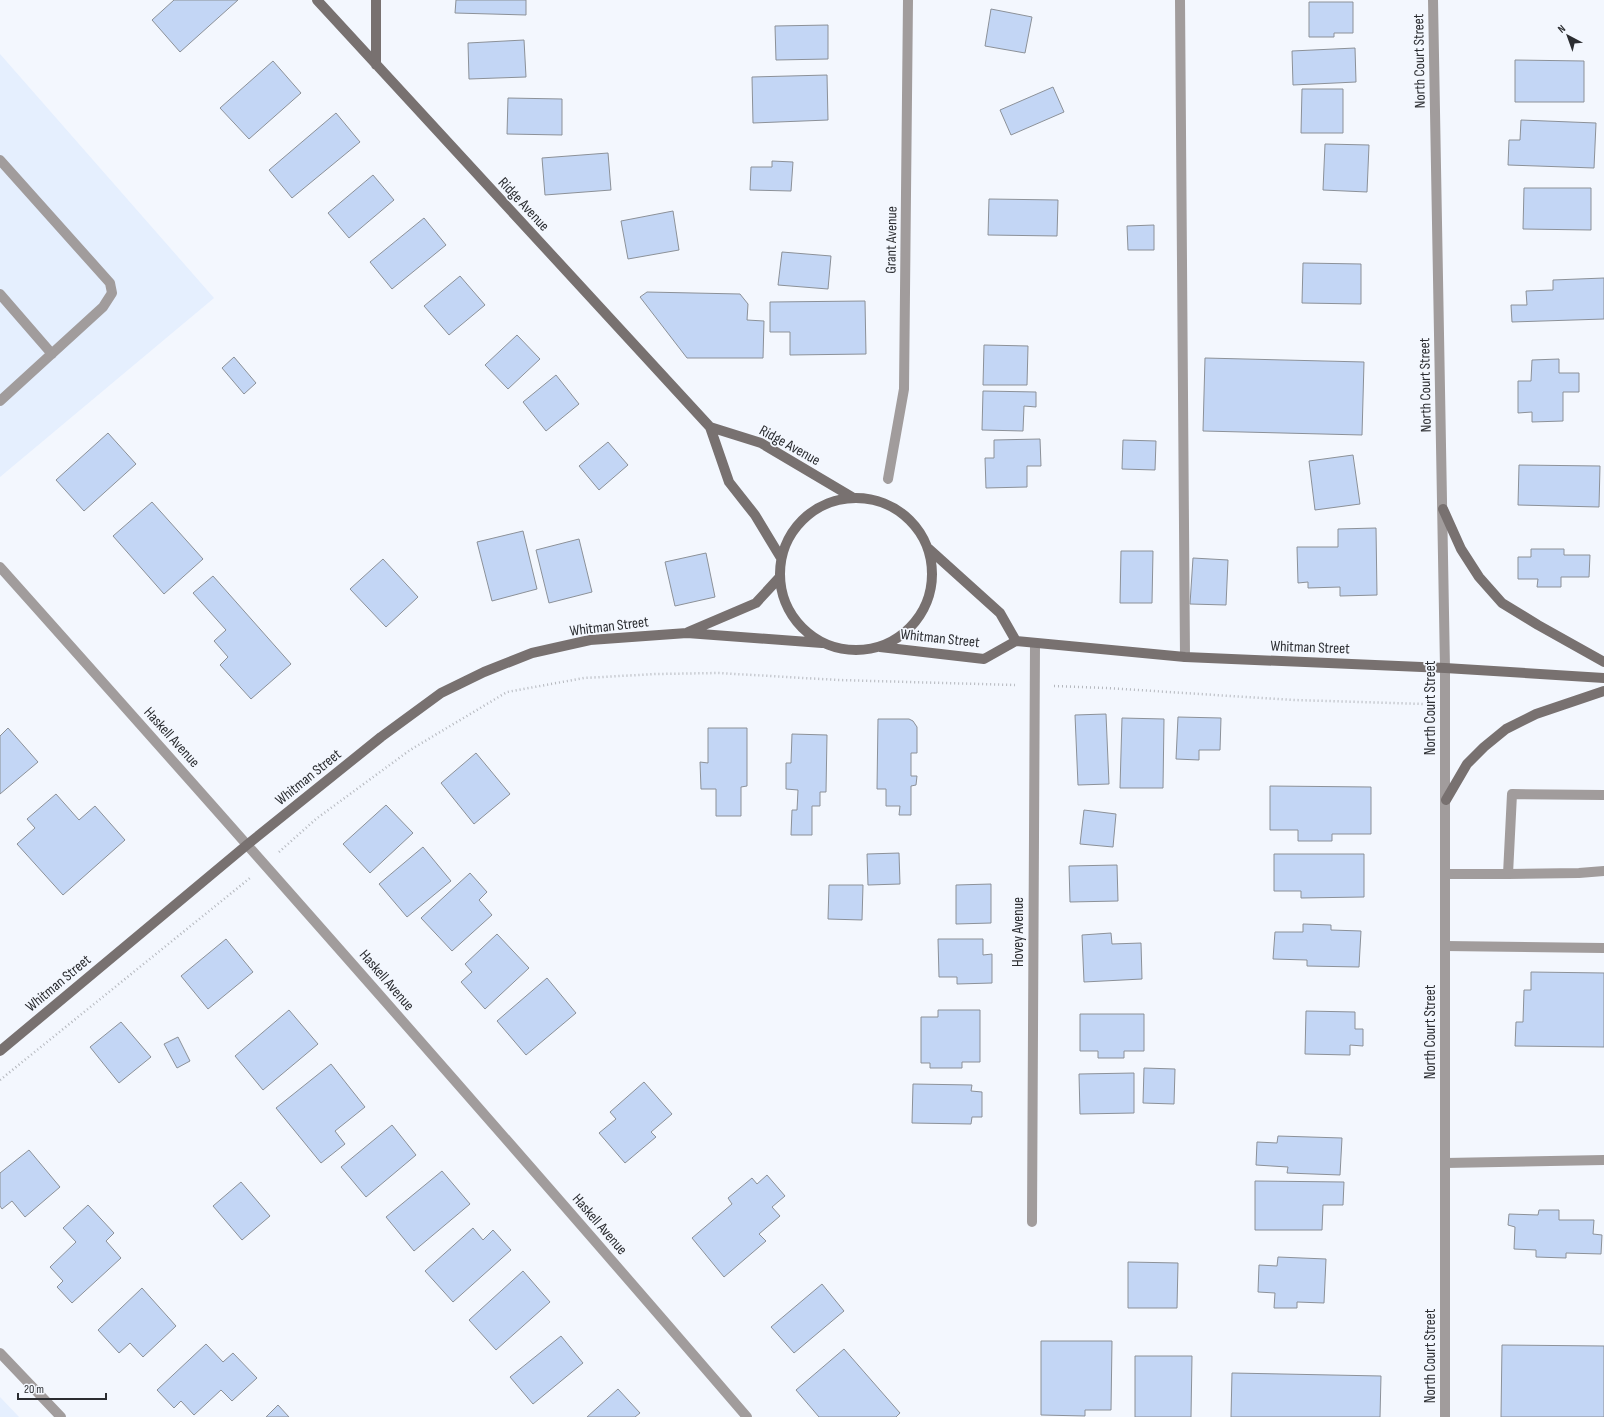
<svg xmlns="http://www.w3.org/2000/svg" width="1604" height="1417" viewBox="0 0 1604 1417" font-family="'Sofia Sans Condensed',sans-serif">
<rect width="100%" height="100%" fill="#f3f7fe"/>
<!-- built -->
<path fill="#e5effe" d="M0 54 214 298 0 477Z
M0 1397 19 1417H0Z"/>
<!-- building -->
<path fill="#c3d6f5" stroke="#8c9198" d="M174 0H238L180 52 152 20Z
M456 0H526V15L455 13Z
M1309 2H1353V33H1334V37H1309Z
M991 9 1032 17 1025 53 985 46Z
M828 25V59L776 60 775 26Z
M524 40 526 77 469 79 468 43Z
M1355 48 1356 82 1293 85 1292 51Z
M1515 60 1584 61V102H1515Z
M273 61 301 93 249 139 220 108Z
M827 75 828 120 753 123 752 77Z
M1053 87 1064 112 1011 135 1000 110Z
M1302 89H1343V133H1301Z
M508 98 562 99V135L507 134Z
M336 113 360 142 292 198 269 170Z
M1521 120 1596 123 1594 168 1508 165 1509 140H1520Z
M1325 144 1369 145 1367 192 1323 190Z
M608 153 611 190 545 195 542 158Z
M772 161 793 162 791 191 750 190 751 167H772Z
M373 175 394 200 349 238 328 213Z
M1524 188H1591V230L1523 229Z
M989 199 1058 200 1057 236 988 235Z
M673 211 679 250 628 259 621 221Z
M424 218 446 245 392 289 370 262Z
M1154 225V250H1128L1127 226Z
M782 252 831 256 828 289 778 285Z
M1303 263 1361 264V304L1302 303Z
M460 276 485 305 449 335 424 306Z
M1604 278V319L1512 322 1511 305H1527L1526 291 1553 290V280Z
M647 292 740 294 748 304 747 320 764 321 763 358H687L640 297Z
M865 301 866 354 790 355V332H770V302Z
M517 335 540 359 508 389 485 365Z
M984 345 1028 346 1027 385H983Z
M234 357 256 383 244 394 222 368Z
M1205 358 1364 362 1362 435 1203 431Z
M1559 359V373H1579V392H1563V421L1532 422V412L1518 413V381H1531L1532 360Z
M556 375 579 404 546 431 523 402Z
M983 391 1036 392V407L1024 406 1023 431 982 430Z
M108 433 136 464 84 511 56 480Z
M1040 439 1041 466H1027V487L986 488 985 458H994V440Z
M1123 440 1156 441 1155 470 1122 469Z
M608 442 628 465 599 490 579 466Z
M1353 455 1360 504 1315 510 1309 461Z
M1519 465 1600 466 1599 507 1518 505Z
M152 502 203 559 164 594 113 536Z
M1376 528 1377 595 1340 596V587L1308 588V582L1298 583 1297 547H1338V529Z
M523 531 537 589 492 601 477 542Z
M579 539 592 592 549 603 536 550Z
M1531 549H1564V555H1590L1589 577H1561V587H1537L1538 579H1518V557H1531Z
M1121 551H1153L1152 603H1120Z
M706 553 715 597 675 606 665 562Z
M1193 558 1228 560 1226 605 1190 604Z
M383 559 418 597 386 627 350 589Z
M213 576 291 664 251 699 220 665 228 657 214 641 226 630 193 593Z
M1106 714 1109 784 1078 785 1075 715Z
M1178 717 1221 718 1220 750H1199V760L1176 759Z
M1122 718 1164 719 1163 788H1120Z
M878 719H909L913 721 917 727V753H911V776H917L916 785 911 786V815H899L900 806H886V789H877Z
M8 728 38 762 0 794V736Z
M708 728H747V786L741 787V816H716V789H701L700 762 708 763Z
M792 734 827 735 826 792H820V806H812V835H791L792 810H797L798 790 786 789V763H791Z
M476 753 510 794 474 824 441 783Z
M1270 786 1371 787V834H1332V841H1298V830H1270Z
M56 794 79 820 95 806 125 840 63 895 17 844 35 828 27 819Z
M386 805 413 833 370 873 343 844Z
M1084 810 1116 814 1113 847 1080 844Z
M423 847 451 881 407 917 379 884Z
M899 853 900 884 868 885 867 854Z
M1274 854H1364V897L1301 898V891H1274Z
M1117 865 1118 901 1070 902 1069 866Z
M470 873 487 892 479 900 492 915 452 951 421 918Z
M991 884V923L956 924V885Z
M829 885H863L862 920 828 919Z
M1303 924 1331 925V930L1361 931 1359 967 1307 966V960L1273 959 1275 932H1303Z
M1111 933 1112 944 1141 943 1142 979 1084 982 1082 935Z
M497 934 529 968 485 1009 461 982 472 972 465 964Z
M226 939 253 972 208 1009 181 976Z
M938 939H983V955L992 954V983L957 984V977H939Z
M1531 972 1604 973V1047L1515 1046 1516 1022H1523L1524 990H1531Z
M547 978 576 1013 526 1055 497 1021Z
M289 1010 318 1044 263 1090 235 1056Z
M938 1010H980V1062H962V1068H930V1063H921V1017H938Z
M1306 1011 1355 1012V1029H1363V1046L1350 1045V1055L1305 1054Z
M1080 1014H1144V1051H1124V1058H1098V1051H1080Z
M121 1022 151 1057 119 1083 90 1047Z
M178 1037 190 1061 177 1068 164 1044Z
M331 1064 365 1107 335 1131 345 1144 321 1163 276 1108Z
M1144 1068 1175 1069 1174 1104 1143 1103Z
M1134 1073V1113L1080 1114 1079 1074Z
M644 1082 672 1114 651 1132 656 1137 625 1163 599 1133 616 1119 610 1112Z
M913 1084 972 1085 971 1091 982 1092V1117H972L971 1124 912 1123Z
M392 1125 416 1155 366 1197 341 1167Z
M1278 1136 1342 1138 1340 1175 1287 1173 1288 1167 1256 1165 1257 1142 1277 1143Z
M29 1150 60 1187 25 1217 12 1201 2 1209 0 1206V1173Z
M442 1171 470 1204 414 1251 386 1217Z
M767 1175 785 1196 772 1207 780 1216 759 1234 766 1241 724 1277 692 1238 732 1204 728 1198 752 1178 757 1184Z
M1255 1181 1344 1182 1343 1205H1323L1322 1230H1255Z
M241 1182 270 1216 242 1240 213 1206Z
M88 1205 114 1233 106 1241 121 1258 72 1303 57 1287 63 1281 50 1267 76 1242 63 1228Z
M1539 1210H1559V1220H1594L1593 1234 1602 1235 1601 1254 1566 1253V1258L1536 1257V1250L1514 1249 1515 1227 1508 1225 1509 1214 1538 1215Z
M473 1228 483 1240 493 1230 511 1250 453 1302 425 1271Z
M1278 1257 1326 1259 1324 1303 1297 1302V1308H1274L1275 1293 1258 1292 1259 1265 1277 1266Z
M1128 1262 1178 1263 1177 1308H1128Z
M523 1271 550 1302 496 1350 469 1320Z
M822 1284 844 1311 794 1353 771 1327Z
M142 1288 176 1326 143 1357 130 1343 119 1353 98 1330Z
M561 1336 583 1363 533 1404 510 1377Z
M1041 1341H1112L1111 1410H1085V1416L1041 1415Z
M206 1344 223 1362 233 1353 257 1378 232 1401 221 1390 194 1415 181 1401 174 1408 157 1390Z
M1502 1345 1604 1346V1417H1501Z
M844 1349 900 1413 896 1417H819L796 1390Z
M1135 1356H1192L1191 1417H1135Z
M1232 1373 1381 1376 1380 1417H1231Z
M618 1389 640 1413 635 1417H587Z
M278 1405 289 1417H266Z"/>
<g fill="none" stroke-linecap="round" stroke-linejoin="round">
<!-- path -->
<path stroke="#b4b7bd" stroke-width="2.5" stroke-dasharray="1 3" stroke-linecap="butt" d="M1054 686 1106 688 1294 700 1425 704
M279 852 316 819 410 750 507 692 584 678 656 674 719 673 838 680 1015 685
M0 1080 250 878"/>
<!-- lane -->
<path stroke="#a19c9c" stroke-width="10" d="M1180 0 1185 657
M0 160 110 283 112 293 103 307 0 401
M0 294 52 354
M1445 874H1508L1512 794 1604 795
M1508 874 1579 873 1604 871
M1445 946 1604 948
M1445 1163 1604 1160"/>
<!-- street -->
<path stroke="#a19c9c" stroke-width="10" d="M1433 0 1445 668V1417
M888 479 904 389 908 0
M0 567C251 848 501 1131 747 1417
M1032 1222 1035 643
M0 1353 61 1417"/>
<!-- secondary -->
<path stroke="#787170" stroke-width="10" d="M317 0 710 427 729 482 755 515 781 558
M376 0V65
M710 427 761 443 852 497
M780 574a76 76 0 1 1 152 0a76 76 0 1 1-152 0Z
M1443 509 1461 549 1479 577 1502 603 1538 625 1604 662
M929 549 1000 613 1016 641
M688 632 756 603 779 578
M880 647 984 659 1016 641 1185 657 1445 668 1604 678
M1446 800 1467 764 1484 747 1506 729 1536 714 1604 691
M0 1051 248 844 381 737 441 693 484 672 532 653 590 640 687 633 822 643"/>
</g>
<g text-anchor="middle" stroke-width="3.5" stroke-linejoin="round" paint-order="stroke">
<!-- street labels -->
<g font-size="15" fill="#2b2d31" stroke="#f3f7fe">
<text transform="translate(1419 61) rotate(-91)" y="5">North Court Street</text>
<text transform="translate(524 204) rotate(47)" y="5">Ridge Avenue</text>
<text transform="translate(891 240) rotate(-89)" y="5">Grant Avenue</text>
<text transform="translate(1425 385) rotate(-91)" y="5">North Court Street</text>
<text transform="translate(790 445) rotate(29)" y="5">Ridge Avenue</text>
<text transform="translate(609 626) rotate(-7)" y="5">Whitman Street</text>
<text transform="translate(940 638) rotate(6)" y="5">Whitman Street</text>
<text transform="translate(1310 647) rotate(2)" y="5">Whitman Street</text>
<text transform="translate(1430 708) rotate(-90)" y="5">North Court Street</text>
<text transform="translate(172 737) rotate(48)" y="5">Haskell Avenue</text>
<text transform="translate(308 777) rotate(-39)" y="5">Whitman Street</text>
<text transform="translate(1018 932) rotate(-90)" y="5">Hovey Avenue</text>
<text transform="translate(387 980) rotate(49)" y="5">Haskell Avenue</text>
<text transform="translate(58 983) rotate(-40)" y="5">Whitman Street</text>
<text transform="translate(1430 1032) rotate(-90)" y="5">North Court Street</text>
<text transform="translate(600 1224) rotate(49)" y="5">Haskell Avenue</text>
<text transform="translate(1430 1356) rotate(-90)" y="5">North Court Street</text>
</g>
</g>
<!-- north arrow -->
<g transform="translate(1568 36) rotate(319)" stroke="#f3f7fe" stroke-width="3" paint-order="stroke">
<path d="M0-3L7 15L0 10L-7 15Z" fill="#2b2d31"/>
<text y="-6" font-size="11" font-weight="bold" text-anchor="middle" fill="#2b2d31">N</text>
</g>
<!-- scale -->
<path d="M18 1393v6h88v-6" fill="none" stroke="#2b2d31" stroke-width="2"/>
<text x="24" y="1393" font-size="12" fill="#2b2d31" stroke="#f3f7fe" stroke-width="3" paint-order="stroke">20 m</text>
</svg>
